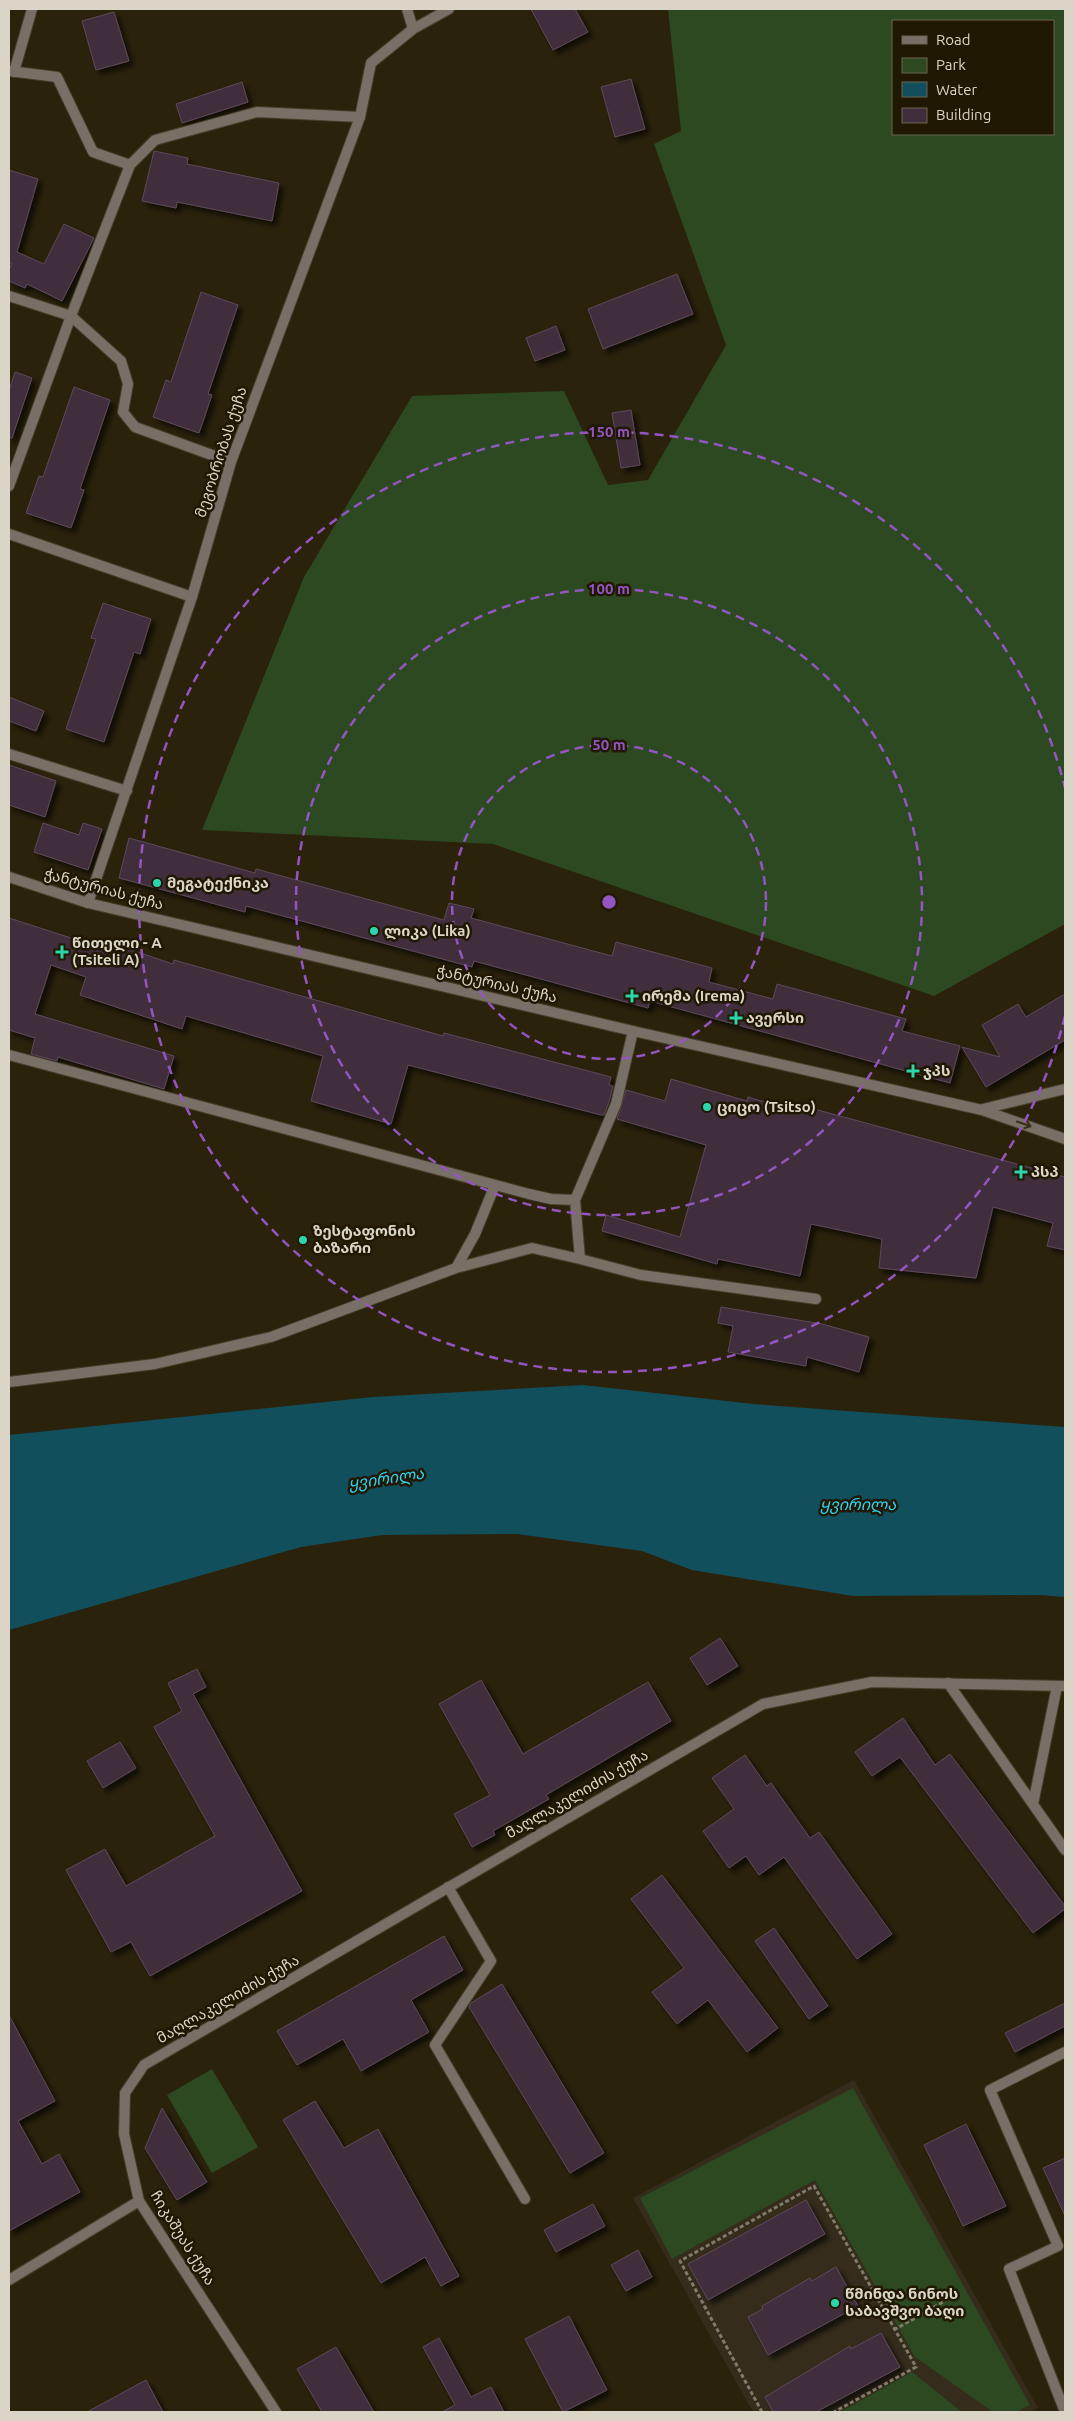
<svg xmlns="http://www.w3.org/2000/svg" width="1074" height="2421" viewBox="0 0 1074 2421" font-family="Ubuntu,'Noto Sans Georgian',sans-serif">
<defs>
<filter id="shadow"><feDropShadow dx="4.5" dy="4.5" stdDeviation="2.5" flood-color="#0009"/></filter>
</defs>
<rect width="100%" height="100%" fill="#2b220c"/>
<!-- education -->
<path fill="#352c1c" d="M854 2080 1038 2408 1030 2412H753L633 2198Z"/>
<!-- green -->
<path fill="#2c4921" fill-rule="evenodd" d="M668 9H1065V924L934 996 493 844 202 830 304 577 412 396 564 391 608 485 648 480 726 345 654 144 681 131ZM893 21H1053V134H893Z
M212 2069 258 2147 212 2173 167 2095Z
M853 2088 1030 2405 1016 2412H993L915 2357 815 2180 672 2259 640 2198Z
M912 2372 962 2412H840Z"/>
<!-- water -->
<path fill="#124f5c" d="M583 1385 753 1404 1065 1427V1597L1040 1595 853 1596 692 1570 642 1551 517 1534 382 1535 301 1547 9 1630V1435L373 1397Z"/>
<!-- building -->
<path fill="#412e3d" stroke="#5d4959" filter="url(#shadow)" d="M531 9H575L588 32 553 50Z
M114 12 129 61 96 70 82 21Z
M631 79 645 129 615 137 601 87Z
M242 82 248 102 182 123 176 104Z
M154 151 188 158 187 164 279 183 272 221 177 202 176 208 142 201Z
M9 170 38 179 17 252 44 264 64 224 94 238 62 301 27 284 25 288 9 281V270L12 263H9Z
M677 274 693 314 603 349 588 309Z
M201 292 238 305 208 394 212 395 199 433 153 417 166 380 171 382Z
M556 326 565 350 535 361 526 338Z
M15 372 32 378 12 438H9V391Z
M74 387 110 400 80 489 84 490 71 528 26 513 39 476 43 477Z
M631 410 640 465 621 468 612 413Z
M103 603 151 619 140 654 134 652 104 742 66 729 96 639 91 638Z
M9 697 44 711 36 731 9 721Z
M9 765 56 781 45 817 9 805Z
M43 823 79 835 83 823 102 829 88 870 34 852Z
M129 838 255 873 256 869 444 920 449 903 474 909 471 918 612 956 616 942 712 968 709 982 773 999 777 984 906 1019 902 1031 960 1046 950 1083 650 1001 648 1008 474 961 472 967 246 906 245 912 119 878Z
M9 918 96 946 99 939 173 964 174 960 443 1036 444 1033 611 1077 609 1085 613 1086 609 1102 604 1115H601L408 1065 391 1124 311 1101 323 1056 186 1016 182 1029 80 995 86 977 51 965 35 1014 174 1056 164 1089 58 1057 57 1061 31 1054 35 1038 9 1030Z
M1065 994V1040L986 1087 962 1047 1000 1057 982 1025 1018 1004 1026 1017Z
M671 1079 747 1101 748 1097 791 1110 792 1103 1065 1177V1250L1047 1246 1053 1223 993 1207 976 1278 879 1268 882 1239 811 1224 800 1276 718 1259 717 1264 602 1231 606 1215 680 1237 706 1145 617 1119 626 1090 665 1101Z
M721 1307 822 1324 869 1337 859 1372 807 1357 806 1366 728 1352 733 1326 718 1323Z
M720 1638 738 1666 707 1685 690 1658Z
M197 1669 206 1687 193 1694 302 1891 150 1976 131 1942 111 1952 66 1870 105 1849 126 1886 215 1836 154 1727 182 1711 168 1683Z
M481 1680 523 1754 648 1682 671 1721 546 1795 549 1799 493 1831 495 1835 472 1847 454 1814 490 1795 439 1704Z
M903 1718 935 1765 950 1754 1065 1906V1909L1033 1933 900 1757 872 1776 855 1752Z
M120 1742 136 1768 103 1788 87 1761Z
M745 1755 767 1786 771 1783 810 1838 819 1832 892 1934 857 1959 784 1857 759 1875 746 1856 729 1868 703 1831 734 1809 712 1778Z
M662 1875 778 2028 747 2052 708 2000 677 2024 652 1992 684 1968 631 1899Z
M774 1928 828 2006 809 2019 755 1941Z
M444 1936 463 1970 411 2000 429 2032 361 2071 343 2039 297 2065 277 2031Z
M502 1984 604 2153 570 2173 469 2007 471 2003Z
M1065 2003V2026L1015 2052 1005 2033Z
M9 2015 55 2101 18 2121 42 2164 59 2154 80 2192 9 2231Z
M315 2101 344 2148 378 2129 459 2276 441 2286 425 2257 381 2283 283 2120Z
M162 2108 207 2182 177 2200 145 2148Z
M966 2124 1006 2206 963 2226 924 2145Z
M1065 2158V2216L1043 2168Z
M806 2200 825 2234 708 2300 688 2264Z
M593 2204 605 2226 556 2252 544 2230Z
M638 2250 652 2277 626 2291 611 2265Z
M836 2267 858 2306 768 2355 748 2317 763 2309 762 2306 810 2278 812 2281Z
M569 2316 607 2390 563 2412 525 2339Z
M881 2333 900 2367 816 2412H773L765 2397 850 2346 851 2349Z
M439 2338 471 2397 491 2387 504 2412H442L455 2405 423 2347Z
M336 2347 374 2412H322L297 2369Z
M146 2380 163 2412H87Z"/>
<g fill="none" stroke-linecap="round" stroke-linejoin="round">
<!-- service casing -->
<g stroke="#473f2a" stroke-width="12">
<path id="service" d="M9 71 57 77 93 152 130 165 155 140 257 112 360 117
M14 72 32 9
M9 486 71 316 130 165
M9 534 192 597
M9 754 127 791
M9 1055 529 1194 551 1199 575 1200 616 1104 633 1031
M575 1200 580 1259 641 1275 816 1299
M456 1268 532 1248 580 1259
M9 1382 155 1364 271 1337 456 1268 475 1234 495 1185
M948 1683 1065 1850
M1033 1804 1057 1686
M448 1887 491 1961 435 2045 525 2199
M1065 2412 1009 2269 1058 2246 990 2090 1065 2052"/>
</g>
<!-- minor casing -->
<g stroke="#473f2a" stroke-width="12">
<path id="minor" d="M407 9 413 29
M9 296 71 316 121 361 128 384 123 412 135 427 231 462
M88 903 192 597 231 462 360 117 371 63 413 29 449 9"/>
</g>
<!-- tertiary casing -->
<g stroke="#473f2a" stroke-width="12">
<path id="tertiary" d="M9 877 88 903 633 1031 982 1110 1065 1139
M983 1109 1065 1089
M9 2280 139 2201
M276 2412 139 2201 124 2134 125 2093 144 2065 763 1704 872 1682 1065 1686"/>
</g>
<!-- path -->
<path stroke="#827b69" stroke-width="3" stroke-dasharray="4 2.5" stroke-linecap="butt" d="M894 2330 950 2298
M762 2412 680 2261 814 2186 916 2367 834 2412"/>
<!-- service -->
<use href="#service" stroke="#786f66" stroke-width="10"/>
<!-- minor -->
<use href="#minor" stroke="#786f66" stroke-width="10"/>
<!-- tertiary -->
<use href="#tertiary" stroke="#786f66" stroke-width="10"/>
</g>
<!-- one-way arrows -->
<defs><path id="oneway-shaft" d="M-6 0H5M1.5-3L5.5 0L1.5 3" fill="none" stroke-width="1.6" stroke-linecap="round" stroke-linejoin="round" transform="scale(1.25)"/></defs>
<use stroke="#372e1c" href="#oneway-shaft" transform="translate(1024 1124) rotate(19)"/>
<!-- distance rings -->
<g fill="none" stroke="#9356c1" stroke-width="2.5" stroke-dasharray="9 6">
<circle cx="609" cy="902" r="157"/>
<circle cx="609" cy="902" r="313"/>
<path d="M1065 1016A470 470 0 1 1 1065 788"/>
</g>
<!-- markers -->
<g fill="#2cd5ab" stroke="#211803" stroke-width="2">
<circle cx="157" cy="883" r="5"/>
<circle cx="374" cy="931" r="5"/>
<path d="M59.5 944.5h5v5h5v5h-5v5h-5v-5h-5v-5h5z"/>
<path d="M629.5 988.5h5v5h5v5h-5v5h-5v-5h-5v-5h5z"/>
<path d="M733.5 1010.5h5v5h5v5h-5v5h-5v-5h-5v-5h5z"/>
<path d="M910.5 1063.5h5v5h5v5h-5v5h-5v-5h-5v-5h5z"/>
<circle cx="707" cy="1107" r="5"/>
<path d="M1018.5 1164.5h5v5h5v5h-5v5h-5v-5h-5v-5h5z"/>
<circle cx="303" cy="1240" r="5"/>
<circle cx="835" cy="2303" r="5"/>
</g>
<g text-anchor="middle" stroke-width="5" stroke-linejoin="round" paint-order="stroke">
<!-- street labels -->
<g font-size="15" fill="#dad5c7" stroke="#211803">
<text transform="translate(221 452) rotate(-72)" y="5">მეგობრობას ქუჩა</text>
<text transform="translate(104 889) rotate(15)" y="5">ჭანტურიას ქუჩა</text>
<text transform="translate(497 984) rotate(13)" y="5">ჭანტურიას ქუჩა</text>
<text transform="translate(577 1794) rotate(-30)" y="5">მაღლაკელიძის ქუჩა</text>
<text transform="translate(228 1999) rotate(-30)" y="5">მაღლაკელიძის ქუჩა</text>
<text transform="translate(183 2238) rotate(58)" y="5">ჩიკაშუას ქუჩა</text>
</g>
<!-- poi labels -->
<g font-size="15" font-weight="bold" fill="#dad5c7" stroke="#211803" text-anchor="start">
<text x="167" y="888">მეგატექნიკა</text>
<text x="384" y="936">ლიკა (Lika)</text>
<text x="72" y="948">წითელი - A<tspan x="72" dy="17">(Tsiteli A)</tspan></text>
<text x="642" y="1001">ირემა (Irema)</text>
<text x="746" y="1023">ავერსი</text>
<text x="923" y="1076">ჯპს</text>
<text x="717" y="1112">ციცო (Tsitso)</text>
<text x="1031" y="1177">პსპ</text>
<text x="313" y="1236">ზესტაფონის<tspan x="313" dy="17">ბაზარი</tspan></text>
<text x="845" y="2299">წმინდა ნინოს<tspan x="845" dy="17">საბავშვო ბაღი</tspan></text>
</g>
<!-- water labels -->
<g font-size="16" font-style="italic" fill="#2dd3f4" stroke="#211803">
<text transform="translate(386 1478) rotate(-8)" y="6">ყვირილა</text>
<text x="858" y="1510">ყვირილა</text>
</g>
</g>
<circle cx="609" cy="902" r="8" fill="#9356c1" stroke="#211803" stroke-width="2.5"/>
<g font-size="15" text-anchor="middle" font-weight="bold" fill="#9356c1" stroke="#211803" stroke-width="5" stroke-linejoin="round" paint-order="stroke">
<text x="609" y="437">150 m</text>
<text x="609" y="594">100 m</text>
<text x="609" y="750">50 m</text>
</g>
<!-- border -->
<rect width="1074" height="2421" fill="none" stroke="#dad5c7" stroke-width="20"/>
<!-- legend -->
<rect x="892" y="20" width="162" height="115" fill="#211803" stroke="#6b6451"/>
<rect x="902" y="36" width="25" height="8" fill="#786f66" stroke="#6b6451"/>
<text x="936" y="45" font-size="15" fill="#dad5c7">Road</text>
<rect x="902" y="58" width="25" height="15" fill="#2c4921" stroke="#6b6451"/>
<text x="936" y="70" font-size="15" fill="#dad5c7">Park</text>
<rect x="902" y="82" width="25" height="15" fill="#124f5c" stroke="#6b6451"/>
<text x="936" y="95" font-size="15" fill="#dad5c7">Water</text>
<rect x="902" y="108" width="25" height="15" fill="#412e3d" stroke="#6b6451"/>
<text x="936" y="120" font-size="15" fill="#dad5c7">Building</text>
</svg>
